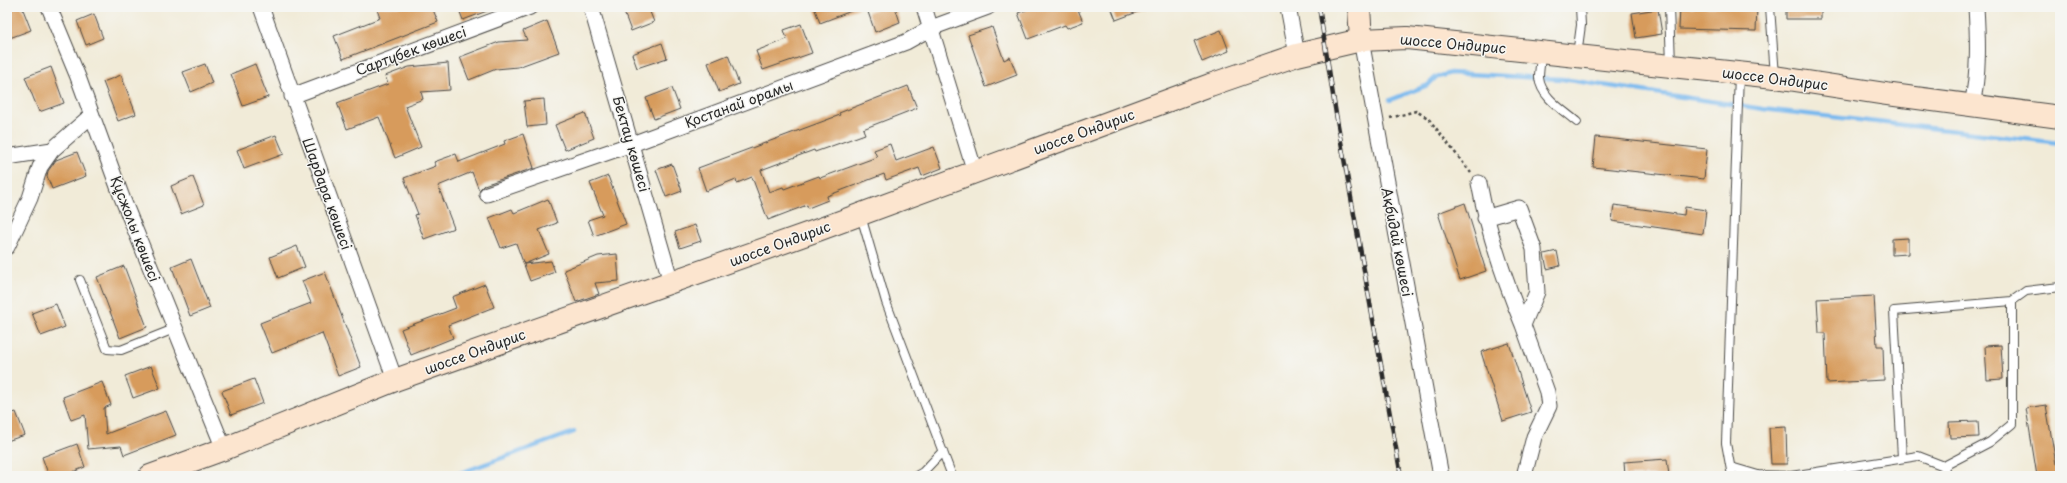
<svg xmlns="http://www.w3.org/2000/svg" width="2067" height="483" viewBox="0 0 2067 483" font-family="'Playpen Sans',sans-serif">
<rect width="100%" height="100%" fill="#f6f6f2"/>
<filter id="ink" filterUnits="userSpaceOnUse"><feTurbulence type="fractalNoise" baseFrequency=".025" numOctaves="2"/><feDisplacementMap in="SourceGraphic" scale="8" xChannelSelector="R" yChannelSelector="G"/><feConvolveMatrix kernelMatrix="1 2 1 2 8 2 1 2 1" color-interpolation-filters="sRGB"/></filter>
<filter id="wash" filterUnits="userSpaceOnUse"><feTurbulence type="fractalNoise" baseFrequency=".012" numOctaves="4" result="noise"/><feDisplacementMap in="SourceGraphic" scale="16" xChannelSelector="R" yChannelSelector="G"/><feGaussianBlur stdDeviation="0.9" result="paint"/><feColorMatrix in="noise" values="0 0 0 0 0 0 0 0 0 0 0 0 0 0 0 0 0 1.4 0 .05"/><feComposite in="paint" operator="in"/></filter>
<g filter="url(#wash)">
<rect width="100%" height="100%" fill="#f1ebd8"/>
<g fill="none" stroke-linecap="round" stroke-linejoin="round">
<!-- stream -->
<path stroke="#7ab9ee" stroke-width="4.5" d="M1390 100 1428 85 1435 78 1450 73 1562 79 1763 109 2060 143
M452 476 574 432"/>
</g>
<g id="blocks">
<!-- building -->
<path fill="#d79b5b" d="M15 7H22L31 30 7 39V10Z
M376 7H432L438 22 343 59 334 36 380 18Z
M458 7H495V8L463 20Z
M622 7H648L654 22 631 31Z
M814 7H859V8L820 23Z
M882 7H895L900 22 875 32 868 12Z
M1034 7H1077L1083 22 1067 28 1065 25 1028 39 1018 13Z
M1111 7H1148V8L1116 20Z
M1680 7H1757L1756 31 1679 29Z
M1786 7H1821V19H1786Z
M1658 9 1662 34 1636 38 1632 13Z
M94 14 103 38 86 45 77 21Z
M547 21 559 52 518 67 496 69 469 80 460 57 499 42 527 40 523 31Z
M801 24 812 53 763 70 756 51 787 39 784 30Z
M992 27 1004 60 1010 57 1017 75 986 87 968 35Z
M1221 30 1229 51 1202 62 1194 41Z
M662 43 667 58 637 68 632 54Z
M728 55 739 84 719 92 708 63Z
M448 63 450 90 421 92 423 99 405 106 421 147 395 158 379 117 347 129 337 103 388 84 385 76 409 67Z
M205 64 212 83 191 92 183 72Z
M255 64 268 97 243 106 231 74Z
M51 67 64 103 39 112 25 77Z
M121 75 136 114 118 121 103 82Z
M908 86 917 108 863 129 865 134 815 152 814 150 761 170 769 192 783 187 784 189 819 176 820 178 877 157 874 150 890 144 896 161 934 147 942 168 922 176 919 168 886 180 884 174 827 196 828 200 808 208 807 205 768 220 752 177 737 183 736 179 706 191 698 168 840 115 839 113Z
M672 88 680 109 654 119 646 98Z
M544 99 546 125 527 127 524 101Z
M585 113 594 138 565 150 555 125Z
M523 134 534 168 484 185 479 190 472 172 438 186 454 228 424 239 415 215 418 214 404 178 436 166 434 162 456 154 459 162 505 144 504 141Z
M276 135 284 154 244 169 237 150Z
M1596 137 1707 149 1704 179 1593 167Z
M77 152 86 176 52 189 47 176 48 171 56 160Z
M672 164 682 191 666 197 656 170Z
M608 176 626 224 594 236 588 220 603 215 590 183Z
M193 177 204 205 181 214 171 186Z
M548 199 557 223 539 230 549 254 524 264 551 261 555 272 530 281 516 243 501 248 489 218 512 209 514 213Z
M1465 203 1486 271 1460 280 1438 213Z
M1614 205 1684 215 1685 207 1706 210 1703 234 1612 221Z
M695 225 701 241 680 248 675 232Z
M1908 238V254L1892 255V239Z
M297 246 305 267 278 278 270 257Z
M1557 251 1560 266 1547 269 1544 254Z
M617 254 619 281 595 283 599 294 576 302 564 270 598 256Z
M191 259 210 308 190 316 172 267Z
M124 266 147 327 120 338 97 277Z
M325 272 361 367 338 376 322 333 272 353 260 323 311 303 302 281Z
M485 284 494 307 448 325 453 338 411 355 401 329 456 308 452 297Z
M1874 296 1877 346H1883L1884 380 1827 383 1825 333H1819L1817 299Z
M56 304 65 327 41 336 32 313Z
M1509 343 1531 412 1503 421 1481 352Z
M2001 345 2003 379 1987 380 1985 346Z
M151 366 160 388 133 398 125 376Z
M254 379 263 403 231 415 222 391Z
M102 382 111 405 104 408 106 434 166 411 176 435 124 455 121 446 88 449 85 415 71 420 63 397Z
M2046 405 2056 464H2060V476H2037L2026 408Z
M16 412 25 435 7 441V415Z
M1978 421 1979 437 1950 438 1949 422Z
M1786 427 1787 464H1771L1769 428Z
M77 444 85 467 63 476H49L42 457Z
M1667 459 1669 476H1625L1624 462Z"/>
</g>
</g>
<g filter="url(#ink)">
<use href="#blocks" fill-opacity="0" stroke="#494845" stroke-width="1"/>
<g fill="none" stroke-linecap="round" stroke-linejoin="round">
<!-- lane casing -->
<g stroke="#494845" stroke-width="10">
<path id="lane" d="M1669 7 1671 65
M1770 7 1775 76
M1541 53C1541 61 1539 70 1539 78 1541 97 1563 110 1577 122
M1577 55 1581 25 1580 7
M861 216 886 302 952 476
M80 280 107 349 121 350 174 329
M1902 458 1894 311 2012 301 2026 291 2060 287
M1944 466 1990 442 2012 424V301
M1731 467 1758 475 1791 476 1918 456 1944 466 1946 476
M916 476 923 472 943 451
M1732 476 1726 443 1739 74"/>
</g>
<!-- street casing -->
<g stroke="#494845" stroke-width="17">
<path id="street" d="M49 7 78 77 121 195 224 449
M261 7 395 380
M591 7 671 282
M924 7 975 172
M1288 7 1297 55
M1361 40 1441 476
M292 96 530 7
M1972 105C1979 72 1978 40 1976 7
M7 157 52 150
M1479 183C1488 232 1504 279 1523 325
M487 194 632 144 906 42 931 28 988 7
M1485 218 1519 208 1534 249 1537 292 1523 325 1547 392 1549 406 1534 437 1524 476
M7 247 30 198 40 167 52 150 92 115"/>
</g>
<!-- secondary casing -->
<g stroke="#494845" stroke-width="24">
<path id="secondary" d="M1359 7 1361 40
M150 476 224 449 395 380 818 230 1210 85 1297 55 1361 40 1407 38 1775 77 1886 94 2060 117"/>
</g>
<!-- path -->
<path stroke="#494845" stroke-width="2.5" stroke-dasharray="3 3" stroke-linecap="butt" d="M1390 118 1416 111 1428 118 1471 173"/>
<!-- lane -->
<use href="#lane" stroke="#fff" stroke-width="8"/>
<!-- street -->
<use href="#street" stroke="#fff" stroke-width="15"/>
<!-- secondary -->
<use href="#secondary" stroke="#fce5cf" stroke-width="22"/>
<!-- rail casing -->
<g stroke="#2b2b2b" stroke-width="4.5">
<path id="rail" d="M1319 7 1336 114 1401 476"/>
</g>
<!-- rail -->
<use href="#rail" stroke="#f6f6f2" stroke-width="3" stroke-dasharray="9" stroke-linecap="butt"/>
</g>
</g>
<g text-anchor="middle" stroke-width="3" stroke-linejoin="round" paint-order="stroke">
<!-- street labels -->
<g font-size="14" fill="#2b2b2b" stroke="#f6f6f2">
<text transform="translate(1453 44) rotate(5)" y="5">шоссе Ондирис</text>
<text transform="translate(411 51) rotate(-20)" y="5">Сартүбек көшесі</text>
<text transform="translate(1775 79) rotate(7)" y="5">шоссе Ондирис</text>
<text transform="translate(739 104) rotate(-20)" y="5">Қостанай орамы</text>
<text transform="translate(1084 132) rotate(-20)" y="5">шоссе Ондирис</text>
<text transform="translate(631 144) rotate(74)" y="5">Бектау көшесі</text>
<text transform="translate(327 194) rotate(70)" y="5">Шардара көшесі</text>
<text transform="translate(135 229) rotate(69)" y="5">Құсжолы көшесі</text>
<text transform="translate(1397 242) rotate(79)" y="5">Ақбидай көшесі</text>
<text transform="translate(780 244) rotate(-20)" y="5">шоссе Ондирис</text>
<text transform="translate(475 352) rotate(-20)" y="5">шоссе Ондирис</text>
</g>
</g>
<!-- margin -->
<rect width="2067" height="483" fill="none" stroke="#f6f6f2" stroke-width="24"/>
</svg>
